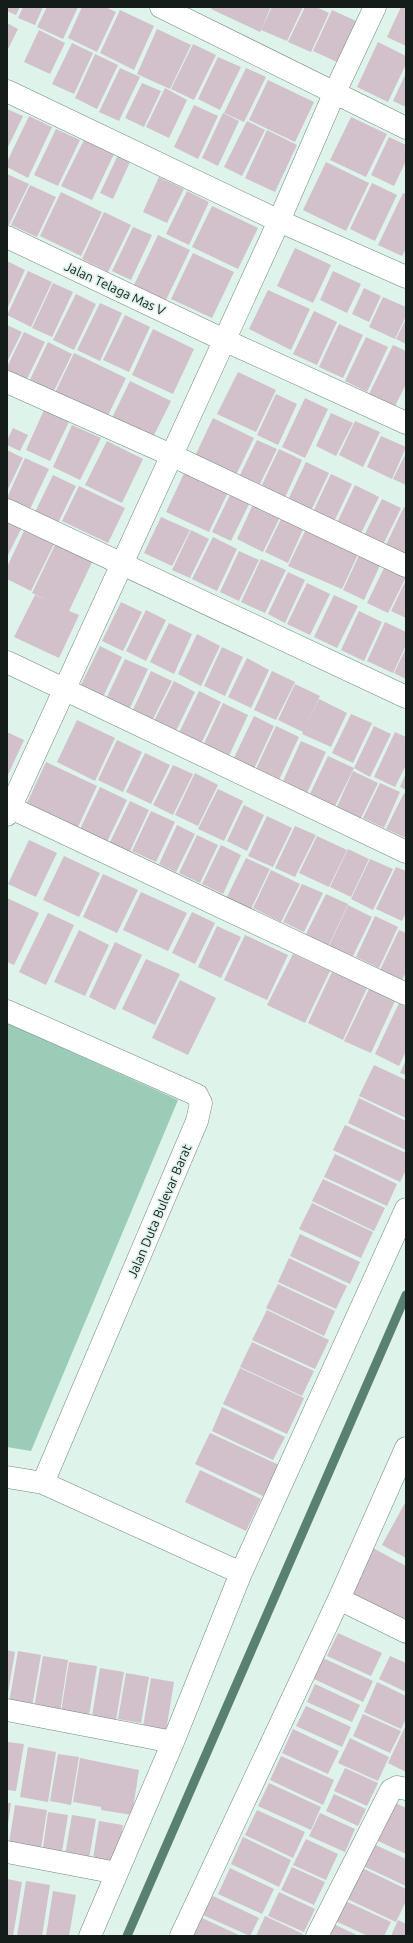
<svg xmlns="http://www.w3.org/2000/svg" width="413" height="1943" viewBox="0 0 413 1943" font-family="Ubuntu,sans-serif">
<rect width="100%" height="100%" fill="#def3ea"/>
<!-- green -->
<path fill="#9accb7" d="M7 1023 178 1100 31 1451 7 1447Z"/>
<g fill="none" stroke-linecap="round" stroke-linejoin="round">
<!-- stream -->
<path stroke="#598070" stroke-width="9" d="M127 1936 406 1295"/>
</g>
<!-- building -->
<path fill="#d2c0cb" d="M7 7H20L16 15 7 11Z
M23 7H43L35 25 18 18Z
M47 7H78L63 39 37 27Z
M82 7H105L116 12 97 52 68 38Z
M212 7H271L260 32 211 9Z
M272 7H303L287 41 261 30Z
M305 7H316L329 13 311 52 288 42Z
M401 7H406V46L387 37Z
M120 10 154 26 134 70 100 53Z
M332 10 356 21 337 62 313 51Z
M7 23 18 29 7 51Z
M157 29 191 45 170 89 137 74Z
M39 30 65 43 50 74 24 62Z
M378 42 406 56V64L388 102 357 87Z
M72 43 93 53 74 94 52 84Z
M193 44 216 55 194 100 171 89Z
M95 54 118 65 97 109 75 98Z
M218 57 241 67 220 110 198 99Z
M120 68 140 77 119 121 99 112Z
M246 68 266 77 244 122 224 113Z
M406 73V107L393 101Z
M268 80 314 102 295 142 249 120Z
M142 83 161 91 144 127 125 118Z
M165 88 187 100 169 138 146 127Z
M194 105 218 116 198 159 174 147Z
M7 109 23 116 7 149Z
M223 113 239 121 218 166 202 158Z
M29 116 52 127 28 178 7 167V162Z
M351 117 387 134 366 177 330 160Z
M247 121 265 130 242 176 224 167Z
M56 129 80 140 58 186 34 175Z
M267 130 297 145 275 192 245 178Z
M389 137 406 145V161L394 186 371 175Z
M85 138 115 152 92 200 61 186Z
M118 155 130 162 113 199 100 193Z
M326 162 369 183 346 231 303 210Z
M7 174 29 184 9 225 7 224Z
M159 177 184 189 167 223 143 212Z
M372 183 397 195 375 241 350 229Z
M30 185 56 197 37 237 11 225Z
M187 191 209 202 189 245 166 234Z
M61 192 102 212 81 256 40 236Z
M403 193 406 194V249L402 256 378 245Z
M212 206 258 228 238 269 192 247Z
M104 212 131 225 108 272 82 259Z
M133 227 152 235 131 280 112 271Z
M158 235 190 250 166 300 134 285Z
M295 248 331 265 313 303 277 286Z
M193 253 234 272 212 318 171 299Z
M7 261 25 270 7 309Z
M28 271 52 282 31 327 7 315Z
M333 271 361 284 347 313 320 300Z
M53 283 73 292 52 337 32 328Z
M364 288 381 296 369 322 352 314Z
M268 290 310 309 291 350 249 329Z
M76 294 96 304 74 350 53 340Z
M383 297 406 307V316L395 339 369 327Z
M100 303 122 313 100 361 77 350Z
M314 311 337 322 317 365 293 354Z
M125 315 150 327 129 372 103 360Z
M406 319V344L396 339Z
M339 324 363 335 343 378 319 367Z
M7 325 22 332 7 362Z
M153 329 194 349 173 394 132 375Z
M24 332 45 342 24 385 7 377V367Z
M366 337 388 347 367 392 345 381Z
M48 342 72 354 51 397 27 386Z
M393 345 406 351V384L395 406 369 394Z
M74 353 126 378 105 422 53 397Z
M238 372 276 390 256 432 217 414Z
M130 381 171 401 152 439 111 420Z
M276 394 297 404 278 445 257 435Z
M305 398 328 409 305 458 282 447Z
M44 410 69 422 50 461 26 450Z
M331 413 353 423 336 456 316 446Z
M213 418 254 438 235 477 194 458Z
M355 421 380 432 363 467 339 455Z
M72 425 101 438 80 480 53 467Z
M13 428 28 435 20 451 7 445V440Z
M381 436 406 447 392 479 367 467Z
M257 440 277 449 257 490 237 481Z
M107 441 143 459 122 503 85 485Z
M279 449 302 460 283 502 259 491Z
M7 450 23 458 7 491Z
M406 453V485L393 479Z
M25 458 49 469 30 509 7 498Z
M306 462 329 473 309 515 286 504Z
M187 467 230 488 209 532 166 512Z
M331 474 352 484 331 528 310 518Z
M53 475 76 486 58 523 35 512Z
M355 485 379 497 357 541 334 529Z
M79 486 125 508 108 543 62 521Z
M232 491 251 500 231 541 212 532Z
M382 499 401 508 381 549 362 540Z
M255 500 282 513 263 552 237 539Z
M404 507 406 508V560L384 549Z
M283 515 305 525 288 563 265 552Z
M161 517 190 530 172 566 144 553Z
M7 520 22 527 7 557Z
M307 527 359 552 342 589 288 566Z
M191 530 209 539 190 578 172 570Z
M24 531 54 544 31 591 7 579V567Z
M213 537 237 549 217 591 192 579Z
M57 541 94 558 69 611 79 615 59 658 14 637 35 595 47 600 32 593Z
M362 549 383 559 364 600 343 590Z
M239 551 259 560 239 601 220 592Z
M261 559 286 570 265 613 241 602Z
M387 562 406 577 388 613 367 603Z
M288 572 305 580 285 623 268 614Z
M406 580V618L391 611Z
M307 583 330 594 310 635 287 624Z
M334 595 358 606 337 648 314 637Z
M121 602 142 612 123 651 102 641Z
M146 610 166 620 146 661 126 651Z
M359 611 382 622 364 661 341 650Z
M385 622 406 632V645L393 673 367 661Z
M169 623 192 634 174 674 150 662Z
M197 634 220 646 201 686 178 674Z
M100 646 122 657 103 697 80 687Z
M222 647 243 657 225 696 204 686Z
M406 648V679L394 673Z
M247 658 269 670 251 708 228 697Z
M125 659 148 669 129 710 106 699Z
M151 671 172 681 151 723 131 714Z
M272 671 295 682 276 720 254 710Z
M174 681 195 692 174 735 152 725Z
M295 684 320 696 303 732 278 720Z
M199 691 221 702 199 748 177 737Z
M319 699 347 713 331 747 302 734Z
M223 703 248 715 227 760 202 748Z
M351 714 372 723 353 763 332 753Z
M254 716 274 726 253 771 232 762Z
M77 720 115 738 95 781 57 762Z
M276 726 299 737 279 780 256 769Z
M374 726 391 734 370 777 354 768Z
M7 732 24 740 7 777Z
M395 732 406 737V765L395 787 374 777Z
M117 740 142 752 123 792 98 780Z
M301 741 326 752 307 793 283 781Z
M145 753 170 765 151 804 126 792Z
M328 756 354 768 334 808 309 796Z
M46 762 97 786 78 827 27 803Z
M173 765 193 774 173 815 153 805Z
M353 771 378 783 360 820 336 809Z
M195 773 218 785 198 826 175 815Z
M406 773V790L400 787Z
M380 783 400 792 384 828 363 818Z
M100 787 127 800 107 842 80 829Z
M218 789 243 801 224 841 198 829Z
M404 793 406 794V838L386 829Z
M130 801 149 810 129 853 109 844Z
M244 805 264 815 247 851 227 841Z
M151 811 175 822 156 862 132 851Z
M267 816 292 828 273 867 248 856Z
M177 825 195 834 176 872 159 864Z
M295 826 316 835 295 877 275 868Z
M197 835 218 845 200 883 179 873Z
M317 836 347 850 329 887 299 873Z
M29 840 57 853 36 897 8 884Z
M221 845 241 855 223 894 202 884Z
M348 849 369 859 351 897 330 887Z
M64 856 100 873 79 917 43 900Z
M246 858 270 869 251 909 227 897Z
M370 859 393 869 373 910 351 899Z
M396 867 406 871V913L402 921 376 909Z
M271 870 300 884 281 922 253 908Z
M103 874 138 890 117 933 83 917Z
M302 884 323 893 304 932 283 922Z
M141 892 187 913 168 951 123 930Z
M326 894 348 904 328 947 305 936Z
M7 898 39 913 14 965 7 962Z
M348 905 372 917 353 956 329 946Z
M192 912 215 923 195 964 172 953Z
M48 913 74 925 46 985 19 972Z
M375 916 398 927 379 968 356 957Z
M217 926 241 937 221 978 198 967Z
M79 930 109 945 85 996 54 982Z
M399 930 406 933V972L402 980 380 970Z
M245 935 288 955 267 1000 224 980Z
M115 942 142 955 115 1010 89 997Z
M293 954 330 971 305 1023 267 1005Z
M146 959 180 974 155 1025 122 1009Z
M332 972 367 988 343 1040 308 1023Z
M180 980 216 998 188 1055 152 1038Z
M369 989 395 1001 371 1053 344 1041Z
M399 1003 406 1007V1051L399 1066 375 1054Z
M406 1060V1075L400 1073Z
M374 1065 406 1080V1118L359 1096Z
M359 1098 406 1121V1150L348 1123Z
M345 1125 406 1153V1170L400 1182 333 1150Z
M335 1154 397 1184 387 1206 324 1177Z
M323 1179 385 1208 374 1231 312 1201Z
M312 1203 373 1232 361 1258 299 1229Z
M300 1234 360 1262 350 1284 290 1256Z
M289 1258 347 1286 336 1309 278 1282Z
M278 1284 335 1311 324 1336 266 1308Z
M267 1310 329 1340 315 1369 252 1340Z
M252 1342 314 1371 302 1396 240 1367Z
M240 1368 304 1398 287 1434 223 1404Z
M222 1407 285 1437 273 1460 212 1431Z
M210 1433 279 1465 263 1496 195 1464Z
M200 1470 261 1499 246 1531 185 1502Z
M406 1501V1558L382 1545Z
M373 1548 406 1566V1618L404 1622 349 1594Z
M338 1633 382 1653 371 1676 327 1656Z
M7 1650 15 1652 8 1693H7Z
M18 1651 41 1655 32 1707 9 1703Z
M43 1656 68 1660 60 1712 34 1708Z
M390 1656 406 1663V1692L379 1679Z
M323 1658 373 1681 363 1702 314 1679Z
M69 1662 97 1666 89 1716 61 1712Z
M100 1668 124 1672 116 1720 92 1716Z
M126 1673 149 1677 141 1723 118 1719Z
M151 1678 174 1682 166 1731 143 1727Z
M377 1682 406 1696V1719L401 1729 364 1712Z
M315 1684 360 1705 352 1722 307 1702Z
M306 1706 351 1727 342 1747 296 1726Z
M363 1714 401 1731 390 1753 353 1736Z
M405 1727 406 1728V1772L388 1763Z
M293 1729 339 1751 328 1774 282 1753Z
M350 1738 389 1757 378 1781 338 1763Z
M7 1742 24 1744 16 1791 7 1790Z
M28 1747 56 1752 48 1802 20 1797Z
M58 1754 79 1757 71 1805 50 1801Z
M281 1756 334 1780 323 1805 270 1780Z
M80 1758 139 1770 132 1815 101 1810V1807L73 1802Z
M345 1768 378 1783 367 1806 334 1791Z
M269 1783 321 1807 311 1830 258 1806Z
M334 1794 366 1809 358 1826 326 1811Z
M391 1801 406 1808V1854L374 1839Z
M7 1803H11L8 1824H7Z
M15 1805 47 1810 40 1855 8 1850Z
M257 1810 305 1832 293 1858 245 1835Z
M48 1812 68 1815 61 1858 42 1855Z
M320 1813 355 1829 345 1852 309 1836Z
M72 1815 96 1819 88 1864 64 1861Z
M99 1821 123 1825 116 1869 92 1865Z
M243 1837 291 1860 279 1887 231 1864Z
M306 1839 338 1854 326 1880 293 1865Z
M369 1842 406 1859V1886L359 1864Z
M358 1866 406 1889V1901L396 1922 343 1897Z
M292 1867 325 1882 314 1905 281 1890Z
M230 1868 274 1889 262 1914 218 1894Z
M7 1879 22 1882 13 1936H7Z
M26 1881 50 1885 42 1936H17Z
M53 1891 76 1895 69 1936H46Z
M279 1892 315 1909 304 1932 268 1916Z
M213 1896 259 1918 250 1936 203 1915Z
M341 1899 391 1922 384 1936H368L331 1919Z
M265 1916 303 1934 302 1936H256Z
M202 1918 241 1936H193Z
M398 1920 406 1924V1936H391Z
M327 1921 359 1936H321Z"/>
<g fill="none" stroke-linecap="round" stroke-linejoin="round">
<!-- minor casing -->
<g stroke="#73867e" stroke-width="23">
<path id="minor" d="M161 7 406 128
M7 91 279 221 406 277
M7 237 224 340 406 423
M7 382 171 455 406 566
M7 510 406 697
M7 662 406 852
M7 806 406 994
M7 815 279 221 334 94 375 7
M7 1011 197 1095 201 1103 197 1121 43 1483 7 1477
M43 1483 241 1573
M339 1599 406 1632
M7 1710 173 1742
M7 1852 117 1873
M90 1936 173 1742 241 1573 406 1209
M181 1936 339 1599 406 1448
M317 1936 391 1790 397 1787 406 1789"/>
</g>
<!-- minor -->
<use href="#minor" stroke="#fff" stroke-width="22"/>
</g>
<g text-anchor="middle" stroke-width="3.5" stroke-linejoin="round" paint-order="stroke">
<!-- street labels -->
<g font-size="13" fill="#151d1a" stroke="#def3ea">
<text transform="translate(115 288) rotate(25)" y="5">Jalan Telaga Mas V</text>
<text transform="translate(159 1211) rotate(-67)" y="5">Jalan Duta Bulevar Barat</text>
</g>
</g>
<!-- border -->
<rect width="413" height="1943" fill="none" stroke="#151d1a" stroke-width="16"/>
</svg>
